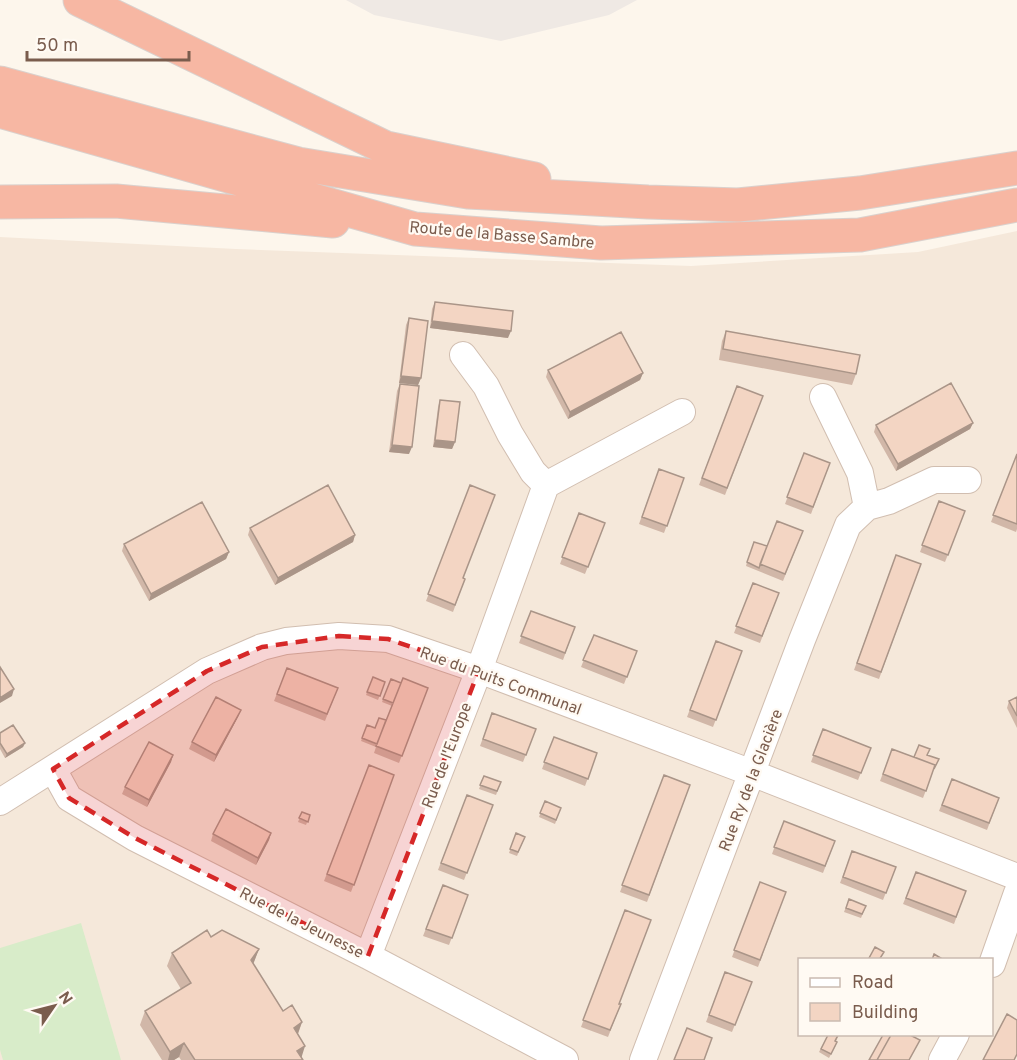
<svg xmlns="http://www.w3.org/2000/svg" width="1017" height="1060" viewBox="0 0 1017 1060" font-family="Overpass,sans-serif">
<rect width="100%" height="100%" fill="#fdf6ec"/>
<!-- residential -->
<path fill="#f5e8da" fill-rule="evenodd" d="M1017 231V1060H0V237L236 249 691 266 918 252ZM800 960H992V1034H800Z"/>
<!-- industrial -->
<path fill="#efe9e4" d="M346 0H637L609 15 501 41 374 15Z"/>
<!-- pitch -->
<path fill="#d8ecc9" d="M81 923 121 1060H3L0 1050V948Z"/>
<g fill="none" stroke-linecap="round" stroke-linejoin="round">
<!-- minor casing -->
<g stroke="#d1beb0" stroke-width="28">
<path id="minor" d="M463 355 486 386 510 434 533 472 546 485 682 412
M823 397 860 473 867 507 889 501 934 480H968
M53 769 69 798 135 838 368 956 565 1060
M0 802 207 671 262 647 286 641 339 636 388 639 479 670 752 773 1017 877
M368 956 479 670 546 485
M992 964 1017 893
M643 1060 802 640 848 525 867 507
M942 1060 956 1034"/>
</g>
<!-- highway casing -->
<g stroke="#dad1cd" stroke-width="35">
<path id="highway" d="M80 0 386 148 534 179
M0 83 298 164 468 192 648 202 738 205 860 193 1017 168
M0 111 415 229 601 243 860 235 1017 205
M0 202 116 201 333 221"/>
</g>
<!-- minor -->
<use href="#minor" stroke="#fff" stroke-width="26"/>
<!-- highway -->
<use href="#highway" stroke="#f7b7a3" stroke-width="33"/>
</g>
<!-- wall -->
<path fill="#d1b7a8" d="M435 302 508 338 430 328 432 309Z
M409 318 421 378 418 385 399 383 406 325Z
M726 331 856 374 852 385 719 360 722 341Z
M548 370 643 373 640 380 568 419 546 377Z
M400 384 409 454 389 452 397 391Z
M737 386 763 396 725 495 699 485Z
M440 400 455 442 452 449 433 447 438 407Z
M973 423 970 429 896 471 874 432 876 425Z
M804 453 830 463 811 514 785 504Z
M1017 454V529L1016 532 991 522Z
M659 469 684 478 664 533 639 524Z
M470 485 464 578 465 579 453 612 426 601Z
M939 501 965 511 945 562 920 552Z
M579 513 605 523 585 574 560 564Z
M250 528 355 535 353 542 275 585 248 535Z
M803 531 783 581 746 566 747 562 767 546Z
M124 544 229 552 226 559 149 601 122 551Z
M896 555 921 564 879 679 854 670Z
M753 583 779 593 760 643 734 633Z
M531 611 575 627 563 660 519 643Z
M594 635 637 651 624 684 581 667Z
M716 641 742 651 713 727 687 717Z
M287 668 338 688 325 721 274 701Z
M373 677 385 682 378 700 366 695Z
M391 679 401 683 428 688 399 763 374 753 376 747 361 741 367 725 375 728 386 720 392 706 382 702Z
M1017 697V728L1007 708 1009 701Z
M241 710 238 717 214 762 189 749 192 742Z
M492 713 536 729 523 762 480 746Z
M823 729 871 748 858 780 811 762Z
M0 733 25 743 23 747 5 758 0 749Z
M554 737 597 753 585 786 542 769Z
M892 749 914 757 933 772 923 798 880 781Z
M173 755 171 762 147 807 122 794 125 787Z
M369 765 394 775 351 892 324 881Z
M664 775 690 785 647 902 620 892Z
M484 776 501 782 496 795 479 789Z
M952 779 999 798 987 830 939 811Z
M467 795 493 805 464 880 438 870Z
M545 801 561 808 555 824 539 817Z
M302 812 310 815 306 825 298 822Z
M784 821 835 841 823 873 772 854Z
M271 833 269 840 256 865 211 841 213 834Z
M516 833 525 837 517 856 509 853Z
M852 851 896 867 883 900 840 883Z
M916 872 966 891 954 924 903 904Z
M760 882 786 892 758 967 732 957Z
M443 885 468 895 449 945 423 936Z
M849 899 866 906 861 918 844 912Z
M625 910 619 1004H621L608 1037 581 1027Z
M211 937 259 949 253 964 283 1011 302 1022 298 1034 301 1058 303 1060H181L179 1057 174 1060H162L140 1025 145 1011 181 989 167 966 172 953Z
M725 972 752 982 732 1032 706 1022Z
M828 1035H839L836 1041V1045L829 1058 819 1052Z"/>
<!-- shaded-wall -->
<path fill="#aa9588" d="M432 321 511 331 508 338 430 328Z
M643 373 640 380 568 419 570 412Z
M401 376 421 378 418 385 399 383Z
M973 423 970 429 896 471 898 464Z
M435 440 455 442 452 449 433 447Z
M392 445 412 447 409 454 389 452Z
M355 535 353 542 275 585 278 578Z
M229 552 226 559 149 601 151 594Z
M14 689 12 696 0 703V698Z
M241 710 238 717 214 762 216 755Z
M25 743 23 747 5 758 7 754Z
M173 755 171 762 147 807 149 800Z
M271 833 269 840 256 865 258 858Z
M259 949 254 962 246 974 251 960Z
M302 1022 297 1036 294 1028Z
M184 1043 179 1057 174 1060H168L170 1052Z
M305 1046 301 1059 297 1051Z"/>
<!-- building -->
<path fill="#f3d5c3" stroke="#aa9588" stroke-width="1.5" d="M435 302 513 311 511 331 432 321Z
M409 318 428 321 421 378 401 376Z
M726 331 860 355 856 374 723 349Z
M621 332 643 373 570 412 548 370Z
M951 383 973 423 898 464 876 425Z
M400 384 419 386 412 447 392 445Z
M737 386 763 396 727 488 702 478Z
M440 400 460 402 455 442 435 440Z
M804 453 830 463 813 507 787 497Z
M1017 454V524L993 515Z
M659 469 684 478 667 526 642 517Z
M328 485 355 535 278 578 250 528Z
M470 485 495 495 463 578 465 579 455 605 428 594Z
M939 501 965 511 948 555 922 545Z
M202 502 229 552 151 594 124 544Z
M579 513 605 523 588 567 562 557Z
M777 521 803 531 785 574 760 564Z
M754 542 767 546 759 568 747 562Z
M896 555 921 564 881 672 857 663Z
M753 583 779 593 762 636 736 626Z
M531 611 575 627 565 653 521 636Z
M594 635 637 651 627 677 583 660Z
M716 641 742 651 716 720 690 710Z
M0 667 14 689 0 698Z
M287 668 338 688 327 714 277 694Z
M373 677 385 682 380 696 367 692Z
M403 678 428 688 402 756 376 746Z
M391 679 401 683 393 703 383 699Z
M216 697 241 710 216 755 192 742Z
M1017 697V716L1009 701Z
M492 713 536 729 526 755 483 739Z
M379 718 386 720 377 744 362 738 367 725 375 728Z
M13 725 25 743 7 754 0 743V733Z
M823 729 871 748 861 773 813 755Z
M554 737 597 753 588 779 544 762Z
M149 742 173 755 149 800 125 787Z
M919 745 930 749 927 755 939 759 934 769 935 765 914 757Z
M892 749 935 765 926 791 883 774Z
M369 765 394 775 354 885 327 874Z
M664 775 690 785 649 895 622 885Z
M484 776 501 782 497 791 480 785Z
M952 779 999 798 989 823 942 805Z
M467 795 493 805 467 873 441 863Z
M545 801 561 808 556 820 540 813Z
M226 809 271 833 258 858 213 834Z
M302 812 310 815 308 822 299 818Z
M784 821 835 841 825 866 774 847Z
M516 833 525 837 518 852 510 849Z
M852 851 896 867 886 893 843 877Z
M916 872 966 891 956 917 906 898Z
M760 882 786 892 760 960 734 950Z
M443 885 468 895 452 938 426 929Z
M849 899 866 906 862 914 846 908Z
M625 910 651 920 619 1004H621L610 1030 583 1020Z
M207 930 211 937 222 930 259 949 251 960 283 1011 292 1005 302 1022 294 1028 305 1046 297 1051 303 1060H195L184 1043 170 1052 145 1011 191 983 172 953Z
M875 947 884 952 879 960H868Z
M934 954 944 960H932Z
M725 972 752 982 735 1025 709 1015Z
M1007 1014 1017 1020V1054L1014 1060H983Z
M687 1028 712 1038 704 1060H674Z
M828 1035H838L835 1041 837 1042 831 1054 821 1049Z
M883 1035H891L877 1060H869Z
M891 1035H910L920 1040 909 1060H877Z"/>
<!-- marked area -->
<path fill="#d62828" fill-opacity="0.2" stroke="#d62828" stroke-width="4.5" stroke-dasharray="12 8" stroke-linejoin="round" d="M339 636 388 639 479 670 368 956 135 838 69 798 53 769 207 671 262 647Z"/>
<g text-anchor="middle" stroke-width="4.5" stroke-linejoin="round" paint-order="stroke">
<!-- street labels -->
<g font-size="16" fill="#7a5c4d" stroke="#fffaf3">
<text transform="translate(502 234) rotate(5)" y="6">Route de la Basse Sambre</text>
<text transform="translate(501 680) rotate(20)" y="6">Rue du Puits Communal</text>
<text transform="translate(446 755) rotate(-69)" y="6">Rue de l'Europe</text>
<text transform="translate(750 780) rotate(-69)" y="6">Rue Ry de la Glacière</text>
<text transform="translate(302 922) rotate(27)" y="6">Rue de la Jeunesse</text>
</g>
</g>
<!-- legend -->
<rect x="798" y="958" width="195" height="78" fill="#fffaf3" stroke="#cabbb1" stroke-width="1.5"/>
<rect x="810" y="978" width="30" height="9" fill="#ffffff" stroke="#cabbb1" stroke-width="1.5"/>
<text x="852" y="988" font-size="18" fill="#7a5c4d">Road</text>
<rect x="810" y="1003" width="30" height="18" fill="#f3d5c3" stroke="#cabbb1" stroke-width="1.5"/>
<text x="852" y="1018" font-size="18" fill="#7a5c4d">Building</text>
<!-- north arrow -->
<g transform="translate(54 1006) rotate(55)" stroke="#fffaf3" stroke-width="4.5" paint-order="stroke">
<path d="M0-4.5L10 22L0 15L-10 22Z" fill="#7a5c4d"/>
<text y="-9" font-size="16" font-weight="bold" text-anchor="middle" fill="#7a5c4d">N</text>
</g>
<!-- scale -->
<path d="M27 51v9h162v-9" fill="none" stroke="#7a5c4d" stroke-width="3"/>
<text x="36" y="51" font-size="18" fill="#7a5c4d" stroke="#fffaf3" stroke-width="4.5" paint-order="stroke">50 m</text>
</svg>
